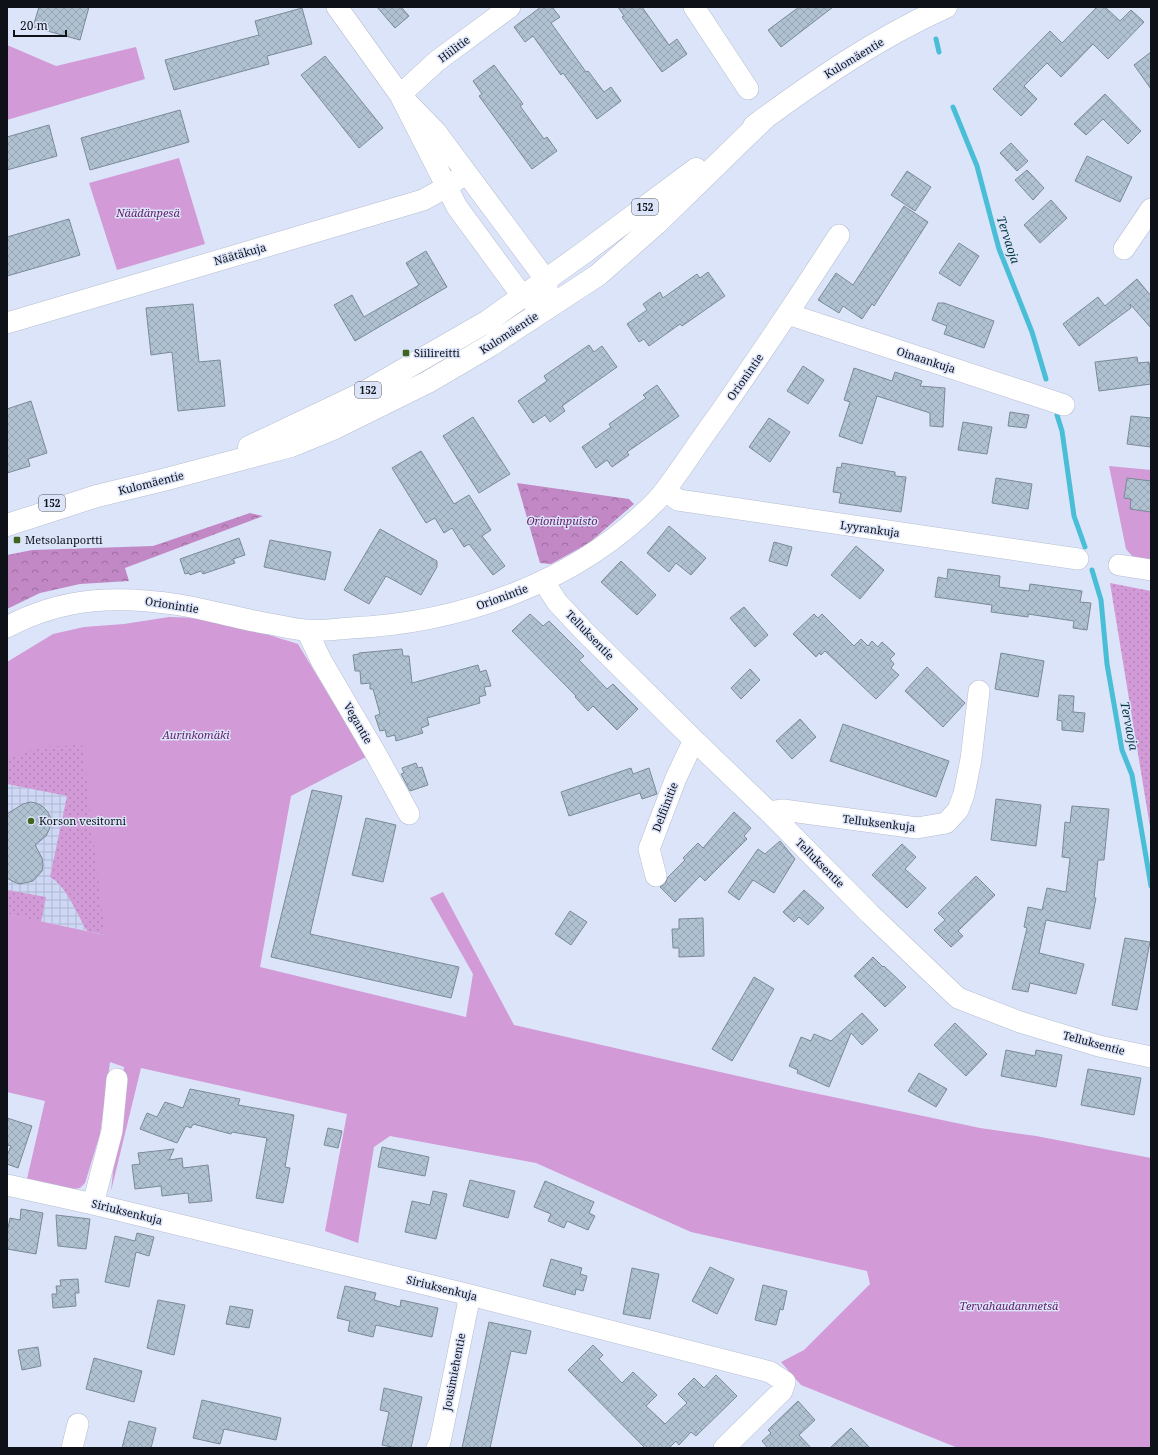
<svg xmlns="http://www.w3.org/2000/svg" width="1158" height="1455" viewBox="0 0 1158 1455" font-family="'Noto Serif',serif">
<defs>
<pattern id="industrial-grid" width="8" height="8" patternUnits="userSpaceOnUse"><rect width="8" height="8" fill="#ced8f4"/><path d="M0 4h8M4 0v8" fill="none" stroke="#b0b8d0"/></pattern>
<pattern id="grass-dots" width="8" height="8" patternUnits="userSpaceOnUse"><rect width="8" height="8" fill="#d29ad6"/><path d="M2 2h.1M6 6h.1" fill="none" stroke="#b384b7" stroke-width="1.8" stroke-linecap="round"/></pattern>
<pattern id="forest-crowns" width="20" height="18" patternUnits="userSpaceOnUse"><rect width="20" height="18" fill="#c288c6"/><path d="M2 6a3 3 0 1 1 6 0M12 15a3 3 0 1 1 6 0" fill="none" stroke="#9c6ea0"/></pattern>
<pattern id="building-cross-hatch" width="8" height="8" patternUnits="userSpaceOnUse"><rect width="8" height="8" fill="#b0c2d1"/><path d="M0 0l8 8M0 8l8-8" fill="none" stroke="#96a6b3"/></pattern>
</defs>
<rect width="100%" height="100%" fill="#dce4f9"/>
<!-- industrial -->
<path fill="url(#industrial-grid)" d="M82 744 106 935 7 914V759Z"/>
<!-- grass -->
<path fill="url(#grass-dots)" d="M1110 583 1151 591V833Z
M87 737 106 935 87 931C78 916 66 885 50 877L67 796 7 784V747Z
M7 890 46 897 41 922 7 914Z"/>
<!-- forest -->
<path fill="url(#forest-crowns)" d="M517 483 629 499 634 504 589 543 551 564 540 563Z
M250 513 263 516 125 568 129 581 80 584 40 593 7 609V555L32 550 153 546Z"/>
<!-- green -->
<path fill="#d29ad6" d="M7 45 56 66 136 47 145 79 7 120Z
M179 158 205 244 117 270 89 183Z
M1109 466 1151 470V560L1132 556 1126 549Z
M169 617 201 618 253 630 298 644 366 757 291 796 260 967 466 1017 473 974 430 898 443 892 514 1025 795 1089 980 1128 1036 1136 1151 1158V1448H958L801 1385 781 1362 804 1350 870 1284 867 1271 691 1232 536 1163 390 1136 374 1147 358 1243 325 1231 347 1114 141 1068 111 1191 124 1067 110 1062 100 1134 85 1183 80 1188 73 1189 27 1179 45 1101 7 1092V914L105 935 82 745 39 747 7 759V662L53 634 84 627 124 624Z"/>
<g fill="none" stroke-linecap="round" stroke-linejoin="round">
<!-- stream -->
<path stroke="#4abed7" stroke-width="5" d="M936 39 939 52
M953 107 977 166 999 249 1032 332 1046 379
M1057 415 1062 431 1074 516 1085 547
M1092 570 1101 600 1107 664 1122 750 1132 775 1151 886"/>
</g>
<!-- building -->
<path fill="url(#building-cross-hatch)" stroke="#798a98" d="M39 7H89L80 40 33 27Z
M377 7H401L409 16 395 28Z
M541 7H552L560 17 551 23 586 72 588 71 604 92 611 87 621 101 597 119 563 73 561 75 533 36 525 42 514 27Z
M618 7H642L669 45 677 39 687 54 662 72 622 17 624 16Z
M799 7H833L781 47 768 30Z
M1097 7H1105L1120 21 1131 10 1144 22 1108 59 1093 44 1061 77 1047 63 1024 86 1037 99 1021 116 993 89 1050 31 1062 43Z
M302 8 312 44 267 56 269 64 174 90 165 60 259 35 255 21Z
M1151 52V89L1134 65Z
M325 56 383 128 359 148 301 75Z
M494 65 523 104 520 106 544 139 547 137 557 151 532 169 479 96 482 94 473 81Z
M1105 94 1141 131 1128 144 1103 119 1086 135 1074 124Z
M180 110 189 142 90 170 81 138Z
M49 125 57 156 7 170V137Z
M1011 143 1028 161 1017 171 1000 153Z
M1087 156 1132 177 1120 202 1075 181Z
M1027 170 1044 188 1033 200 1015 180Z
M907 171 931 187 915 211 891 195Z
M1051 200 1067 218 1040 243 1024 225Z
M904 206 928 222 874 306 872 304 862 319 843 306 839 313 818 300 836 273 853 285Z
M69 219 80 255 7 276V237Z
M959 243 979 256 960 286 939 273Z
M426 251 447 287 355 341 334 305 352 295 364 317 419 285 406 263Z
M708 272 725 296 682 326 680 324 649 346 644 339 639 342 627 324 647 310 643 304 660 292 663 298 697 274 700 278Z
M1137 279 1151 296V328L1130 304 1131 308 1079 346 1063 324 1098 297 1105 306Z
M938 303H944L994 321 984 348 944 334 947 326 932 320Z
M193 304 199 362 220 360 225 406 178 411 172 352 151 355 146 308Z
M589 345 594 352 602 346 617 367 562 406 565 411 550 422 545 415 533 423 518 401 547 381 544 376Z
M1137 357 1138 363 1149 362 1151 384 1099 391 1095 362Z
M803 366 824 380 808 404 787 391Z
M854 368 892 381 895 372 922 381 920 386 945 388 943 427 930 426V413L877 396 862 444 839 436 850 402 844 400Z
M657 385 679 416 627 452 629 455 612 467 607 460 596 468 582 447 611 427 609 424 646 398 643 395Z
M31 401 47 453 28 459 30 466 7 473V409Z
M1010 412 1029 415 1026 428 1008 426Z
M1131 416 1151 418V447L1127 444Z
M473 417 510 474 479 493 443 436Z
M769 418 790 432 770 462 749 447Z
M963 422 992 427 987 454 958 450Z
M421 451 454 504 469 495 491 530 482 536 505 566 493 575 469 544 464 547 452 528 444 533 435 518 426 523 392 468Z
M842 463 895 472V476L906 477 901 512 839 503 841 493 833 492 837 467 841 468Z
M996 478 1032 484 1028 509 992 503Z
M1127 478 1151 481V512L1130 509 1131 499 1124 498Z
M669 526 706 558 691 575 676 563 669 572 647 553Z
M380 529 437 561V567L421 595 386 576 369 604 344 590Z
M239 538 245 555 233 559 235 563 203 574 201 571 190 575 189 573 185 574 180 559Z
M270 540 331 552 325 580 264 567Z
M774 542 792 547 787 566 769 561Z
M856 546 884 570 860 599 831 575Z
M621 561 656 595 637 615 601 582Z
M948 569 1000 576 999 587 1029 591 1030 584 1082 591 1080 602 1091 603 1087 630 1073 628 1074 621 1028 614V617L991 612 992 605 935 597 938 577 947 579Z
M744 607 768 635 755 647 730 618Z
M530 614 543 626 549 621 584 656 579 660 607 689 613 684 638 709 617 730 593 706 588 711 575 697 576 696 512 631Z
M814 614 818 618 822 614 854 646 861 639 868 646 872 641 878 647 882 642 895 654 890 659 894 664 891 668 899 675 876 699 825 651 821 655 819 653 816 657 793 634Z
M402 649 403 656H409L412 683 478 665 480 672 486 670 491 686 484 687 486 695 479 697 480 703 427 718 429 725 421 728 423 733 396 741 395 735 387 737 385 730 380 731 375 716 380 714 373 689H370V683L361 684 360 671H355L353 655 359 654V653Z
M1001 653 1044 661 1038 697 995 689Z
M927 667 965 703 943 727 905 691Z
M750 669 760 680 741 699 731 688Z
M1059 695 1074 696 1073 712 1085 713 1083 732 1062 730V721L1057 720Z
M800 719 816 737 792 759 776 741Z
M843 724 949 761 936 797 830 761Z
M416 763 418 768 422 767 428 785 410 791 401 774 404 773 402 768Z
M631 768 633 774 649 768 657 794 642 799 640 793 569 816 561 792Z
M312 790 342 796 310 934 459 967 451 998 271 957Z
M996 799 1041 805 1036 846 991 840Z
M30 802 36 803 42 806 47 811 50 816 51 823 49 830 46 836 35 845 42 858 43 865 42 871 33 881 20 884 14 882 7 878V814L23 804Z
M1072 806 1109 809 1104 860H1098L1094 898H1096L1090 929 1046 920 1039 953 1084 964 1076 994 1030 983 1028 992 1012 989 1027 928 1024 927 1028 907 1042 910 1047 888 1066 892 1070 858 1062 857 1065 822 1070 823Z
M734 812 751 828 744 836 747 839 705 881 700 876 675 902 660 887 665 884 668 877 685 860 683 858 698 843 703 848Z
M366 818 396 825 383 882 352 875Z
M780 841 795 859 774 893 753 880 739 900 728 892 758 849 765 854Z
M902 844 916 857 905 869 926 888 907 908 872 875Z
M976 876 995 895 958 931 963 936 951 947 934 930 945 920 938 913Z
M804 890 824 908 808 925 799 917 794 922 783 912Z
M570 911 587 922 571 945 555 934Z
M703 918 704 956 679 957V948H673L672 929H679V919Z
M1125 938 1150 942 1137 1010 1112 1005Z
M873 957 883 967 884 966 906 987 885 1007 854 976Z
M754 977 774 989 732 1061 712 1049Z
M862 1013 878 1030 862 1045 851 1033 829 1087 797 1073 798 1070 789 1066 801 1037 811 1041 814 1034 831 1041Z
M955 1023 987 1054 966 1076 934 1045Z
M1006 1050 1035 1056 1036 1050 1062 1055 1056 1087 1001 1076Z
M1088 1069 1141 1078 1134 1115 1081 1105Z
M919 1073 947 1089 936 1107 908 1091Z
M190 1089 240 1099 238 1105 294 1115 285 1167 290 1168 283 1203 256 1198 267 1138 232 1132 231 1134 193 1124 191 1128 186 1126 177 1143 140 1129 147 1113 157 1117 165 1102 183 1108Z
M7 1118 32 1126 18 1168 7 1164V1156L11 1146 7 1145Z
M328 1128 342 1131 338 1148 324 1145Z
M382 1147 429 1157 425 1176 378 1167Z
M174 1149 169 1160 182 1158 183 1168 208 1165 212 1201 189 1203 188 1193 162 1196 161 1186 135 1189 132 1165 140 1164 138 1153Z
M470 1180 515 1191 508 1218 463 1206Z
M545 1181 594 1202 589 1213 595 1216 588 1230 567 1221 564 1228 548 1221 551 1214 534 1207Z
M433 1191 447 1194 436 1239 405 1232 412 1201 430 1205Z
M21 1209 43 1213 36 1254 7 1249V1233L10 1218 20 1220Z
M56 1215 90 1219 86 1249 58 1246Z
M137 1233 154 1237 149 1256 136 1252 129 1287 105 1282 115 1236 135 1241Z
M551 1259 582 1268 580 1274 587 1276 583 1291 576 1289 575 1295 543 1286Z
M710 1267 734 1279 717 1314 692 1301Z
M632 1268 659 1274 650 1319 623 1314Z
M78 1279 79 1293H75L76 1306 53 1308 52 1294H57L56 1286H61L60 1280Z
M763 1285 787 1291 783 1310 780 1309 776 1325 755 1320Z
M345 1286 376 1293 374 1300 400 1307 401 1300 438 1308 432 1337 376 1325 373 1337 348 1331 350 1321 337 1318Z
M158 1300 185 1305 174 1355 147 1348Z
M230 1306 253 1310 249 1328 226 1324Z
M489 1322 531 1331 526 1354 511 1351 490 1448H462Z
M593 1345 603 1355 599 1359 622 1383 633 1372 657 1395 646 1406 665 1424 687 1403 678 1394 694 1378 704 1388 716 1375 737 1396 696 1436 691 1432 679 1445 676 1441 669 1448H645L568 1370Z
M38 1347 41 1366 22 1370 18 1350Z
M94 1358 142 1371 134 1402 86 1389Z
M384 1388 422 1397 411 1448H397L382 1445 389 1412 380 1410Z
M202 1400 281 1418 276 1440 224 1429 220 1444 193 1438Z
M798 1401 815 1420 799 1435 811 1448H768L762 1441 771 1433 768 1430Z
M129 1421 156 1428 151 1448H122Z
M851 1428 870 1448H830Z"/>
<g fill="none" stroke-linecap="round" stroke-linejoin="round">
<!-- minor casing -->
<g stroke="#b5bdd1" stroke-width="22">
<path id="minor" d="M337 7 400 95 457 207 523 297 550 307 546 280 436 132 400 95
M694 7 748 89
M400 95 437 61 510 7
M1124 249 1151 209
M788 314 1064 405
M7 323 423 200 447 187 458 179
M666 491 678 500 1078 559
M1119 565 1151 570
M544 582 557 602 583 630 694 740 769 812 870 914 958 998 1020 1022 1099 1046 1151 1057
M7 627C63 597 119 595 180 605 210 610 240 619 270 624 281 626 293 629 305 630 319 632 336 629 351 628 462 623 580 581 658 499 667 489 674 478 682 467 694 450 705 433 717 417 759 357 799 297 839 235
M307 631 322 662 376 754 409 814
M769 812 783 810 917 828 946 823 958 810 964 794 971 759 979 691
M656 876 649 849 676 778 694 740
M7 1185 93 1204 470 1295 770 1372 785 1382 782 1391 724 1448
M93 1204 112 1131 117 1079
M72 1448 78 1424
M437 1448 440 1442 470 1295"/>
</g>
<!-- primary casing -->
<g stroke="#b5bdd1" stroke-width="23">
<path id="primary" d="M754 126C815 81 877 38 946 7
M249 447 363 393 488 321 582 254 696 169
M7 525 97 496 163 480 291 446 335 428 428 382 491 345 598 275 656 224 766 117"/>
</g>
<!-- minor -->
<use href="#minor" stroke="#fff" stroke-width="21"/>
<!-- primary -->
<use href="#primary" stroke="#fff" stroke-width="22"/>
</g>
<!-- markers -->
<g fill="#40651e" stroke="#dce4f9" stroke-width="1.5">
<rect x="402" y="349" width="8" height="8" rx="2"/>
<rect x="13" y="536" width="8" height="8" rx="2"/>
<circle cx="31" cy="821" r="4"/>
</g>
<g text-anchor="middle" stroke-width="3" stroke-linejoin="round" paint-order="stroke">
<!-- shield labels -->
<g fill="#dce4f9" stroke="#4c505c" stroke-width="1">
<rect x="632" y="199" width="26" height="16" rx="3"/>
<rect x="355" y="382" width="26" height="16" rx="3"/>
<rect x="39" y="495" width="26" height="16" rx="3"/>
</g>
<g font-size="10" font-weight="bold" fill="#0e1118">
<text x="645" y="211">152</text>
<text x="368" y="394">152</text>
<text x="52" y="507">152</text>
</g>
<!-- street labels -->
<g font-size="11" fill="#0e1118" stroke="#dce4f9">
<text transform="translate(454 49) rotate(-37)" y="4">Hiilitie</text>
<text transform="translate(854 58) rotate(-31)" y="4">Kulomäentie</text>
<text transform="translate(240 254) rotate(-16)" y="4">Näätäkuja</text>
<text transform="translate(509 333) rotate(-33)" y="4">Kulomäentie</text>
<text transform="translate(926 360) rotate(18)" y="4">Oinaankuja</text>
<text transform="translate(745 377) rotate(-55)" y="4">Orionintie</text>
<text transform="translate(151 483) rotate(-14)" y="4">Kulomäentie</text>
<text transform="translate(870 529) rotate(8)" y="4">Lyyrankuja</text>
<text transform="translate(502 597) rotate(-20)" y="4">Orionintie</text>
<text transform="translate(172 605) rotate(9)" y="4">Orionintie</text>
<text transform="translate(590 635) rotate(46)" y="4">Telluksentie</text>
<text transform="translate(358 723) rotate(60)" y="4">Vegantie</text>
<text transform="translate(665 807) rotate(-69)" y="4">Delfiinitie</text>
<text transform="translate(879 823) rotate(7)" y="4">Telluksenkuja</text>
<text transform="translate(820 863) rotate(45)" y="4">Telluksentie</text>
<text transform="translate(1094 1043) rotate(15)" y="4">Telluksentie</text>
<text transform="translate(127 1212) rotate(14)" y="4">Siriuksenkuja</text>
<text transform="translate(442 1288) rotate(14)" y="4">Siriuksenkuja</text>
<text transform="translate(454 1372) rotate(-79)" y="4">Jousimiehentie</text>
</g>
<!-- park labels -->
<g font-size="11" font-style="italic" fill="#621c68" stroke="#dce4f9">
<text x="148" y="217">Näädänpesä</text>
<text x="562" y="525">Orioninpuisto</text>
<text x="196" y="739">Aurinkomäki</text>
<text x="1009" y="1310">Tervahaudanmetsä</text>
</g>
<!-- poi labels -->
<g font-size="11" fill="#0e1118" stroke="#dce4f9" text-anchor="start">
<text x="414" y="357">Siilireitti</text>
<text x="25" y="544">Metsolanportti</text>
<text x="39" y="825">Korson vesitorni</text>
</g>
<!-- water labels -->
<g font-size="12" font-style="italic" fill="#003741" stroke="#dce4f9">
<text transform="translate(1008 240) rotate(72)" y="4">Tervaoja</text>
<text transform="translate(1129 726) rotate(79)" y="4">Tervaoja</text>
</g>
</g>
<!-- border -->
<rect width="1158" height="1455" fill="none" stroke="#0e1118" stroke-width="16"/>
<!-- scale -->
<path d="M14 30v6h52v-6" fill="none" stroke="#0e1118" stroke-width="2"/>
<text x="20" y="30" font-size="12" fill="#0e1118" stroke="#dce4f9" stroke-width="3" paint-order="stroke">20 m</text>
</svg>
